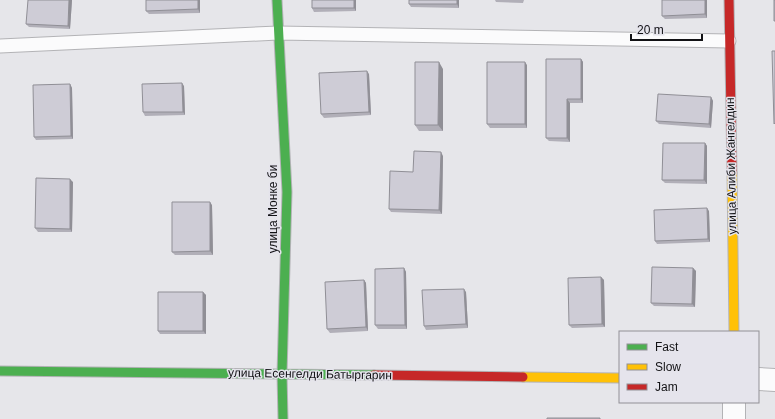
<svg xmlns="http://www.w3.org/2000/svg" width="775" height="419" viewBox="0 0 775 419" font-family="Arial,sans-serif">
<rect width="100%" height="100%" fill="#e6e6ea"/>
<g fill="none" stroke-linecap="round" stroke-linejoin="round">
<!-- lane casing -->
<g stroke="#b3b3b6" stroke-width="15">
<path id="lane" d="M0 46 278 33 729 41"/>
</g>
<!-- street casing -->
<g stroke="#b3b3b6" stroke-width="24">
<path id="street" d="M758 379 775 380
M734 419V402"/>
</g>
<!-- fast casing -->
<g stroke="#b3b3b6" stroke-width="11">
<path id="fast" d="M277 0 287 192 282 374 283 419
M0 371 374 375"/>
</g>
<!-- slow casing -->
<g stroke="#b3b3b6" stroke-width="11">
<path id="slow" d="M732 173 734 332
M523 377 620 378"/>
</g>
<!-- jam casing -->
<g stroke="#b3b3b6" stroke-width="11">
<path id="jam" d="M729 0 732 173
M374 375 523 377"/>
</g>
<!-- lane -->
<use href="#lane" stroke="#fbfbfc" stroke-width="13"/>
<!-- street -->
<use href="#street" stroke="#fbfbfc" stroke-width="22"/>
<!-- fast -->
<use href="#fast" stroke="#4caf50" stroke-width="9"/>
<!-- slow -->
<use href="#slow" stroke="#ffc107" stroke-width="9"/>
<!-- jam -->
<use href="#jam" stroke="#c62828" stroke-width="9"/>
</g>
<!-- wall -->
<path fill="#b1afb8" d="M72 0 70 29 29 27 26 24Z
M146 0H200V13L149 14 146 11Z
M356 0V11L314 12 312 8Z
M409 0H459V8L411 7 409 4Z
M495 0H524L523 3 496 2Z
M707 0V18L665 19 662 16Z
M581 59 583 62V103H570V142L549 141 546 138Z
M527 65V128H490L487 124Z
M443 69V131H419L415 125Z
M369 74 371 115 324 118 321 114Z
M70 84 72 88 73 139 36 140 34 137Z
M184 86 185 115 145 116 143 112Z
M711 97 713 101 711 128 659 124 656 121Z
M705 143 707 146V184L665 183 662 180Z
M443 156 442 214 391 212 389 209 413 172Z
M73 182 72 232H38L35 228Z
M212 205 213 255H175L172 252Z
M709 211 710 242 657 244 655 241Z
M404 268 406 272 407 329H378L375 325Z
M693 268 696 271 695 307 654 306 651 303Z
M601 277 604 280 605 327 572 328 569 325Z
M364 280 366 283 368 331 330 333 327 329Z
M203 292 206 295V334H160L158 331Z
M466 292 468 328 426 330 424 326Z"/>
<!-- shaded-wall -->
<path fill="#908f96" d="M69 0H72L70 29 68 26Z
M198 0H200V13L198 9Z
M354 0H356V11L354 8Z
M457 0H459V8L457 4Z
M705 0H707V18L705 14Z
M581 59 583 62V103L581 99Z
M439 62 443 69V131L438 125Z
M525 62 527 65V128L525 124Z
M367 71 369 74 371 115 369 112Z
M182 83 184 86 185 115 183 112Z
M70 84 72 88 73 139 71 136Z
M711 97 713 101 711 128 709 124Z
M567 99 570 103V142L567 138Z
M705 143 707 146V184L704 180Z
M441 152 443 156 442 214 439 210Z
M70 179 73 182 72 232 70 229Z
M210 202 212 205 213 255 210 251Z
M707 208 709 211 710 242 708 239Z
M404 268 406 272 407 329 405 325Z
M693 268 696 271 695 307 692 304Z
M601 277 604 280 605 327 602 324Z
M364 280 366 283 368 331 366 327Z
M464 289 466 292 468 328 466 324Z
M203 292 206 295V334L203 331Z"/>
<!-- building -->
<path fill="#ceccd6" stroke="#908f96" d="M28 0H69L68 26 26 24Z
M146 0H198V9L146 11Z
M312 0H354V8H312Z
M409 0H457V4H409Z
M662 0H705V14L662 16Z
M774 0H775V21H774Z
M772 51H775V123L774 124Z
M546 59H581V99H567V138H546Z
M415 62H439L438 125H415Z
M487 62H525V124H487Z
M367 71 369 112 321 114 319 73Z
M182 83 183 112H143L142 84Z
M70 84 71 136 34 137 33 85Z
M658 94 711 97 709 124 656 121Z
M663 143H705L704 180H662Z
M414 151 441 152 439 210 389 209 390 171 413 172Z
M36 178 70 179V229L35 228Z
M172 202H210V251L172 252Z
M707 208 708 239 655 241 654 210Z
M652 267 693 268 692 304 651 303Z
M404 268 405 325H375V269Z
M601 277 602 324 569 325 568 278Z
M364 280 366 327 327 329 325 282Z
M464 289 466 324 424 326 422 290Z
M158 292H203V331H158Z
M547 418H600V419H547Z"/>
<g text-anchor="middle" stroke-width="3" stroke-linejoin="round" paint-order="stroke">
<!-- street labels -->
<g font-size="12" fill="#121215" stroke="#e5e4ec">
<text transform="translate(731 166) rotate(-91)" y="4">улица Алиби Жангелдин</text>
<text transform="translate(273 209) rotate(-90)" y="4">улица Монке би</text>
<text transform="translate(310 374) rotate(1)" y="4">улица Есенгелди Батыргарин</text>
</g>
</g>
<!-- legend -->
<rect x="619" y="331" width="140" height="72" fill="#e5e4ec" stroke="#919096"/>
<rect x="627" y="344" width="20" height="6" fill="#4caf50" stroke="#919096"/>
<text x="655" y="351" font-size="12" fill="#121215">Fast</text>
<rect x="627" y="364" width="20" height="6" fill="#ffc107" stroke="#919096"/>
<text x="655" y="371" font-size="12" fill="#121215">Slow</text>
<rect x="627" y="384" width="20" height="6" fill="#c62828" stroke="#919096"/>
<text x="655" y="391" font-size="12" fill="#121215">Jam</text>
<!-- scale -->
<path d="M631 34v6h71v-6" fill="none" stroke="#121215" stroke-width="2"/>
<text x="637" y="34" font-size="12" fill="#121215" stroke="#e5e4ec" stroke-width="3" paint-order="stroke">20 m</text>
</svg>
